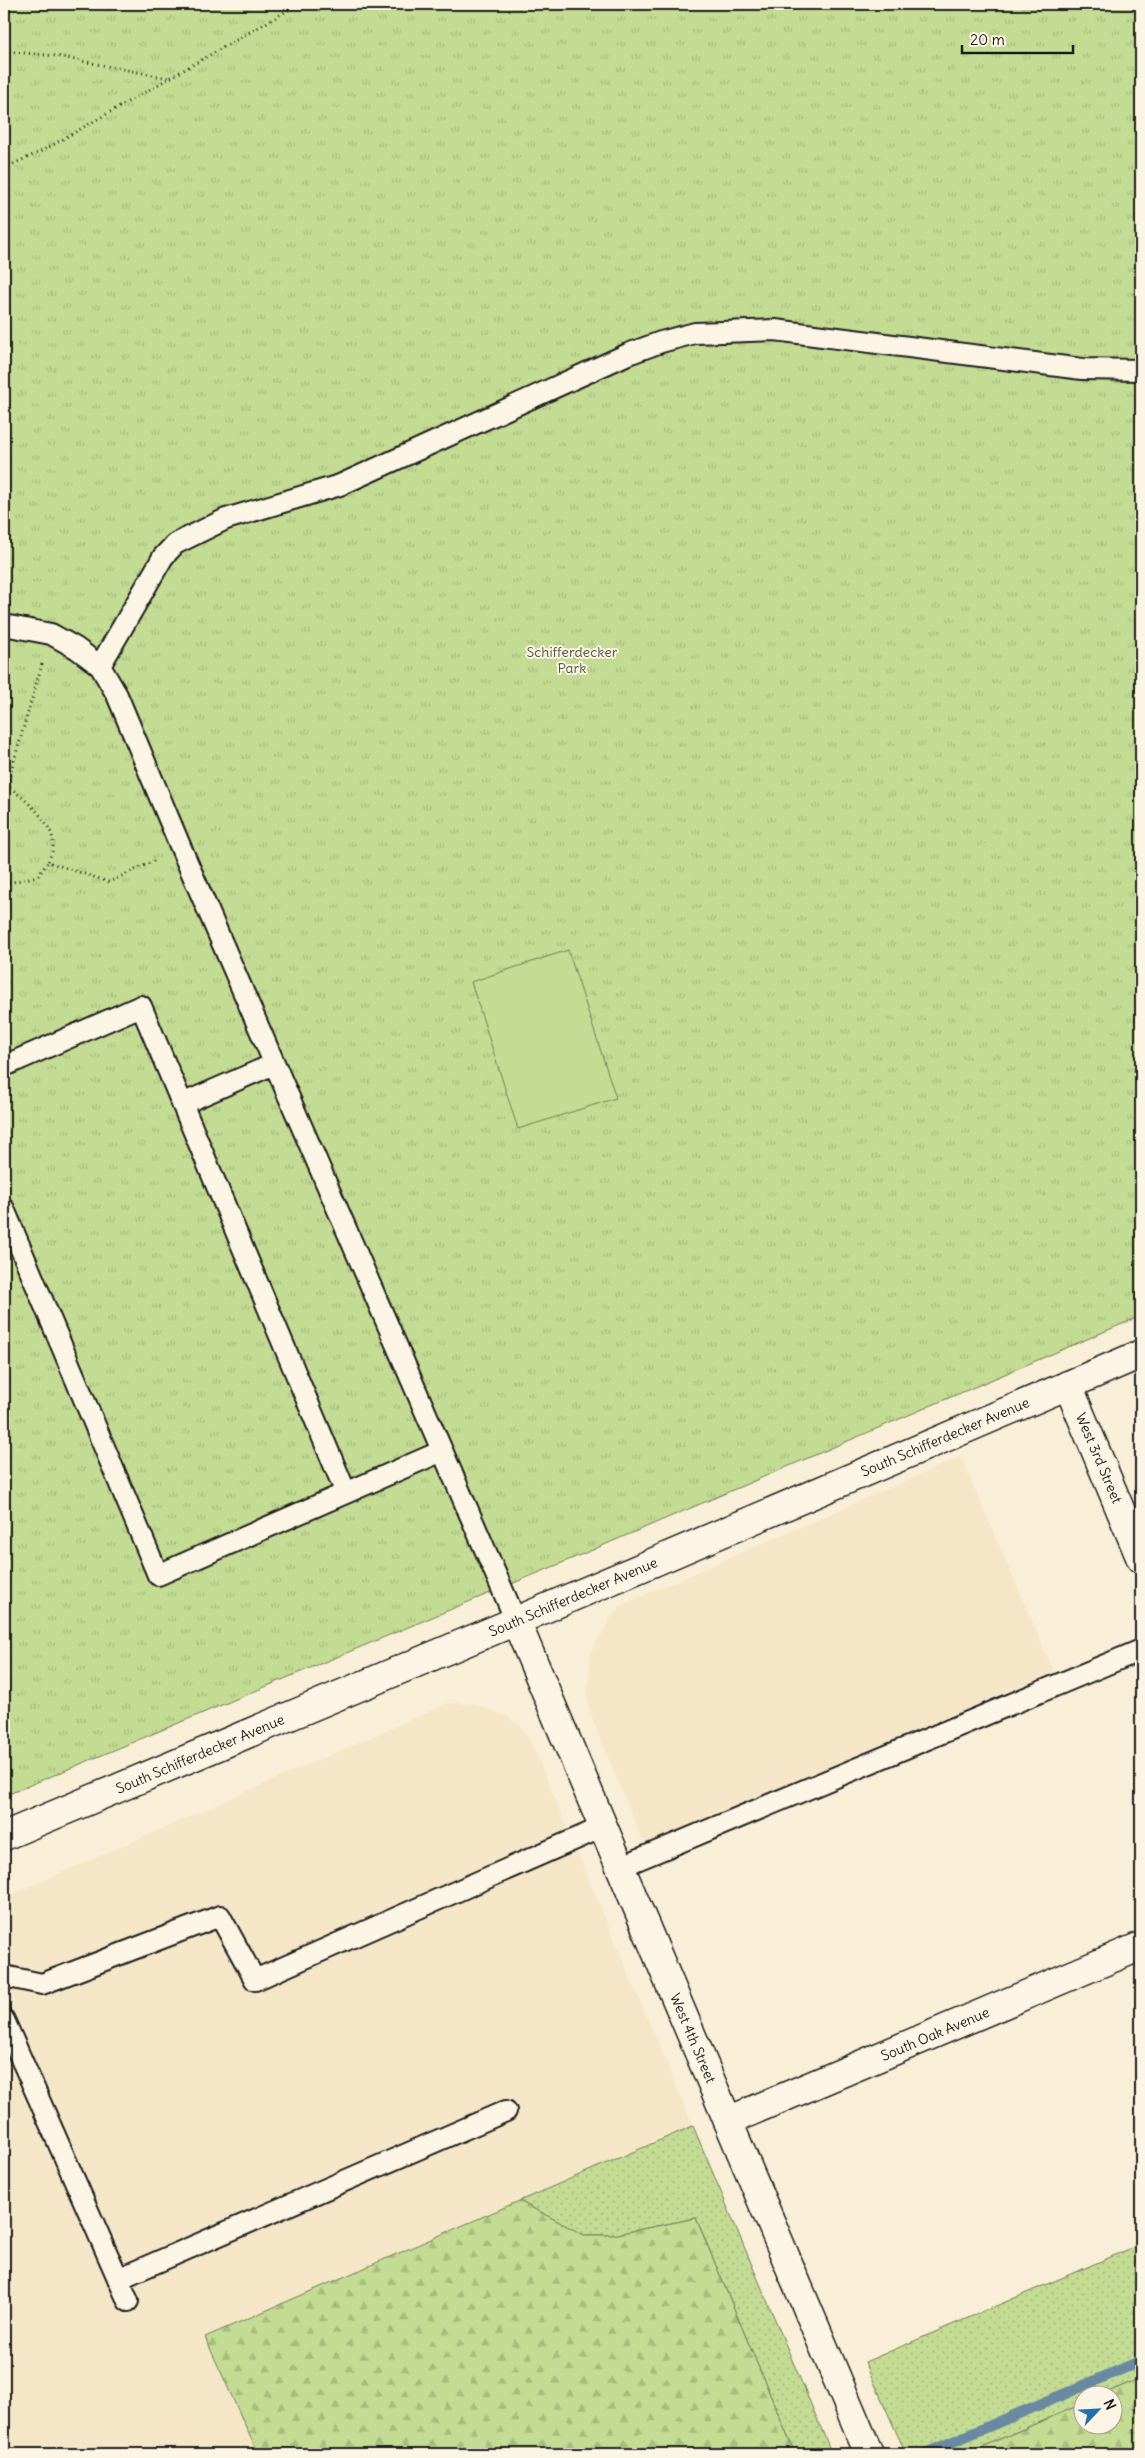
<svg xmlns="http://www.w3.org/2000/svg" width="1145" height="2458" viewBox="0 0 1145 2458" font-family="Delius,sans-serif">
<defs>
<pattern id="grass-dots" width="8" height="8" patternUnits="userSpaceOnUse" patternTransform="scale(1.25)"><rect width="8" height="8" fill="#c3db92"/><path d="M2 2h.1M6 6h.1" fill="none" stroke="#a7bb7d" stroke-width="1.8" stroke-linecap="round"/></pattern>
<pattern id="forest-firs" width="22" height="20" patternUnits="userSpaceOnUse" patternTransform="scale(1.25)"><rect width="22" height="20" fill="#c3db92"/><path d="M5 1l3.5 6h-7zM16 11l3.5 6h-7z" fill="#a7bb7d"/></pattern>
<pattern id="park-tufts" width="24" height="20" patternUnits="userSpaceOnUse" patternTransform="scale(1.25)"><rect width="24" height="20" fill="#c3db92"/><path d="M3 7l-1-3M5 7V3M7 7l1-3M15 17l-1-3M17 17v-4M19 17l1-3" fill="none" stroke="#a7bb7d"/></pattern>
</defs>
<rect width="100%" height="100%" fill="#f9eed7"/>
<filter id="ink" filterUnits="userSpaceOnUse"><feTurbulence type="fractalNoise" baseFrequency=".02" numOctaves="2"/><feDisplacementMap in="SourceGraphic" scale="10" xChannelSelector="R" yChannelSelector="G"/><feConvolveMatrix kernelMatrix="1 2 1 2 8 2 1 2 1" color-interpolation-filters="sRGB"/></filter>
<g filter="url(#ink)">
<!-- built -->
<path fill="#f5e6c7" d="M961 1457 1054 1672 644 1844 593 1721 587 1699 591 1652 614 1612 626 1603Z
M449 1703 474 1704 506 1716 519 1725 525 1732 533 1747 693 2126 205 2337 258 2454H4V1898Z"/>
<!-- grass -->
<path fill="url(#grass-dots)" stroke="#707c57" d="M693 2126 832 2454H795L696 2218 613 2235H584L519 2201Z
M1141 2244V2378L1101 2395 1082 2396V2404L965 2454H906L865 2362Z"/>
<!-- forest -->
<path fill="url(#forest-firs)" stroke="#707c57" d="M519 2201 584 2235H613L696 2218 795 2454H258L205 2337Z
M1141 2378V2454H965L1082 2404V2426H1112V2396L1101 2395Z"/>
<!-- park -->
<path fill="url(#park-tufts)" stroke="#707c57" d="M4 4H1141V1316L557 1565 4 1796Z"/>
<!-- pitch -->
<path fill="#c3db92" stroke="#707c57" d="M568 950 616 1098 518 1129 471 982Z"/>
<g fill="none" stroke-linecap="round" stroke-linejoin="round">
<!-- stream -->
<path stroke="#6989a2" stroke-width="11" d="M924 2454 1141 2361"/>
<!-- lane casing -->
<g stroke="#1c1c1c" stroke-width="24">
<path id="lane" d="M4 625 51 634 76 648 100 666 117 695 181 848 516 1621
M100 666 163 557 175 544 226 519 340 485 628 354 661 342 695 333 775 330 1082 369 1141 370
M4 1066 141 1006 346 1493
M182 1104 274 1064
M4 1209 158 1575 442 1451
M620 1867 1141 1650
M4 1976 42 1984 220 1916 255 1980 603 1827
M4 2020 128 2301
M118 2279 506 2111"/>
</g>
<!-- street casing -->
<g stroke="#1c1c1c" stroke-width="31">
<path id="street" d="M1068 1385 1141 1559
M728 2121 1141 1946"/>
</g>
<!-- secondary casing -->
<g stroke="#1c1c1c" stroke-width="31">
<path id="secondary" d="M516 1621 869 2454
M4 1836 516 1621 1141 1354"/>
</g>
<!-- path -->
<path stroke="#1c1c1c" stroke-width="3" stroke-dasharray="1 4" stroke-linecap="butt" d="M4 51 56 56 168 78
M4 168 42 151 299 4
M42 664 7 785C23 798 56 823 53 847 53 851 50 857 48 862
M4 884 38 876 48 862 109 882 156 860"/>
<!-- lane -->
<use href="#lane" stroke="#fcf5e5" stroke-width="20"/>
<!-- street -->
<use href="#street" stroke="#fcf5e5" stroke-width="28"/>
<!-- secondary -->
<use href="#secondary" stroke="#fcf5e5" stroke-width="28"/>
</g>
</g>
<g text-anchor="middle" stroke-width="4" stroke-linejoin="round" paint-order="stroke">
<!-- park labels -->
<g font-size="14" fill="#4e553f" stroke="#fcf5e5">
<text x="572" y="657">Schifferdecker<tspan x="572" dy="16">Park</tspan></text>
</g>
<!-- street labels -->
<g font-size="14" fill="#1c1c1c" stroke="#fcf5e5">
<text transform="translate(945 1437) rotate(-23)" y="5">South Schifferdecker Avenue</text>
<text transform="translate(1099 1458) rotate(67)" y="5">West 3rd Street</text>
<text transform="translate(573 1597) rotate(-23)" y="5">South Schifferdecker Avenue</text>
<text transform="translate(200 1754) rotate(-23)" y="5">South Schifferdecker Avenue</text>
<text transform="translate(935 2034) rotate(-23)" y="5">South Oak Avenue</text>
<text transform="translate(693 2038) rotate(67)" y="5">West 4th Street</text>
</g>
</g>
<!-- margin -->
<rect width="1145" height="2458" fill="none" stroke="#fcf5e5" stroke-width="20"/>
<rect x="10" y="10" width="1125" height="2438" fill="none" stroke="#1c1c1c" stroke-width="2" filter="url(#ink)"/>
<!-- north arrow -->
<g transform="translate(1098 2410) rotate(65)"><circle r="24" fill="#fcf5e5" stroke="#a29e95"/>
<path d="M0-4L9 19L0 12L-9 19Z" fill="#1f6fb2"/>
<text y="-8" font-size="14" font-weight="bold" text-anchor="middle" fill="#1c1c1c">N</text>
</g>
<!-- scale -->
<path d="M962 45v8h111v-8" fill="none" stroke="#1c1c1c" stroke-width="2.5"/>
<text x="970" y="45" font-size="15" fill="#1c1c1c" stroke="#fcf5e5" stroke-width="4" paint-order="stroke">20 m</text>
</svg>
